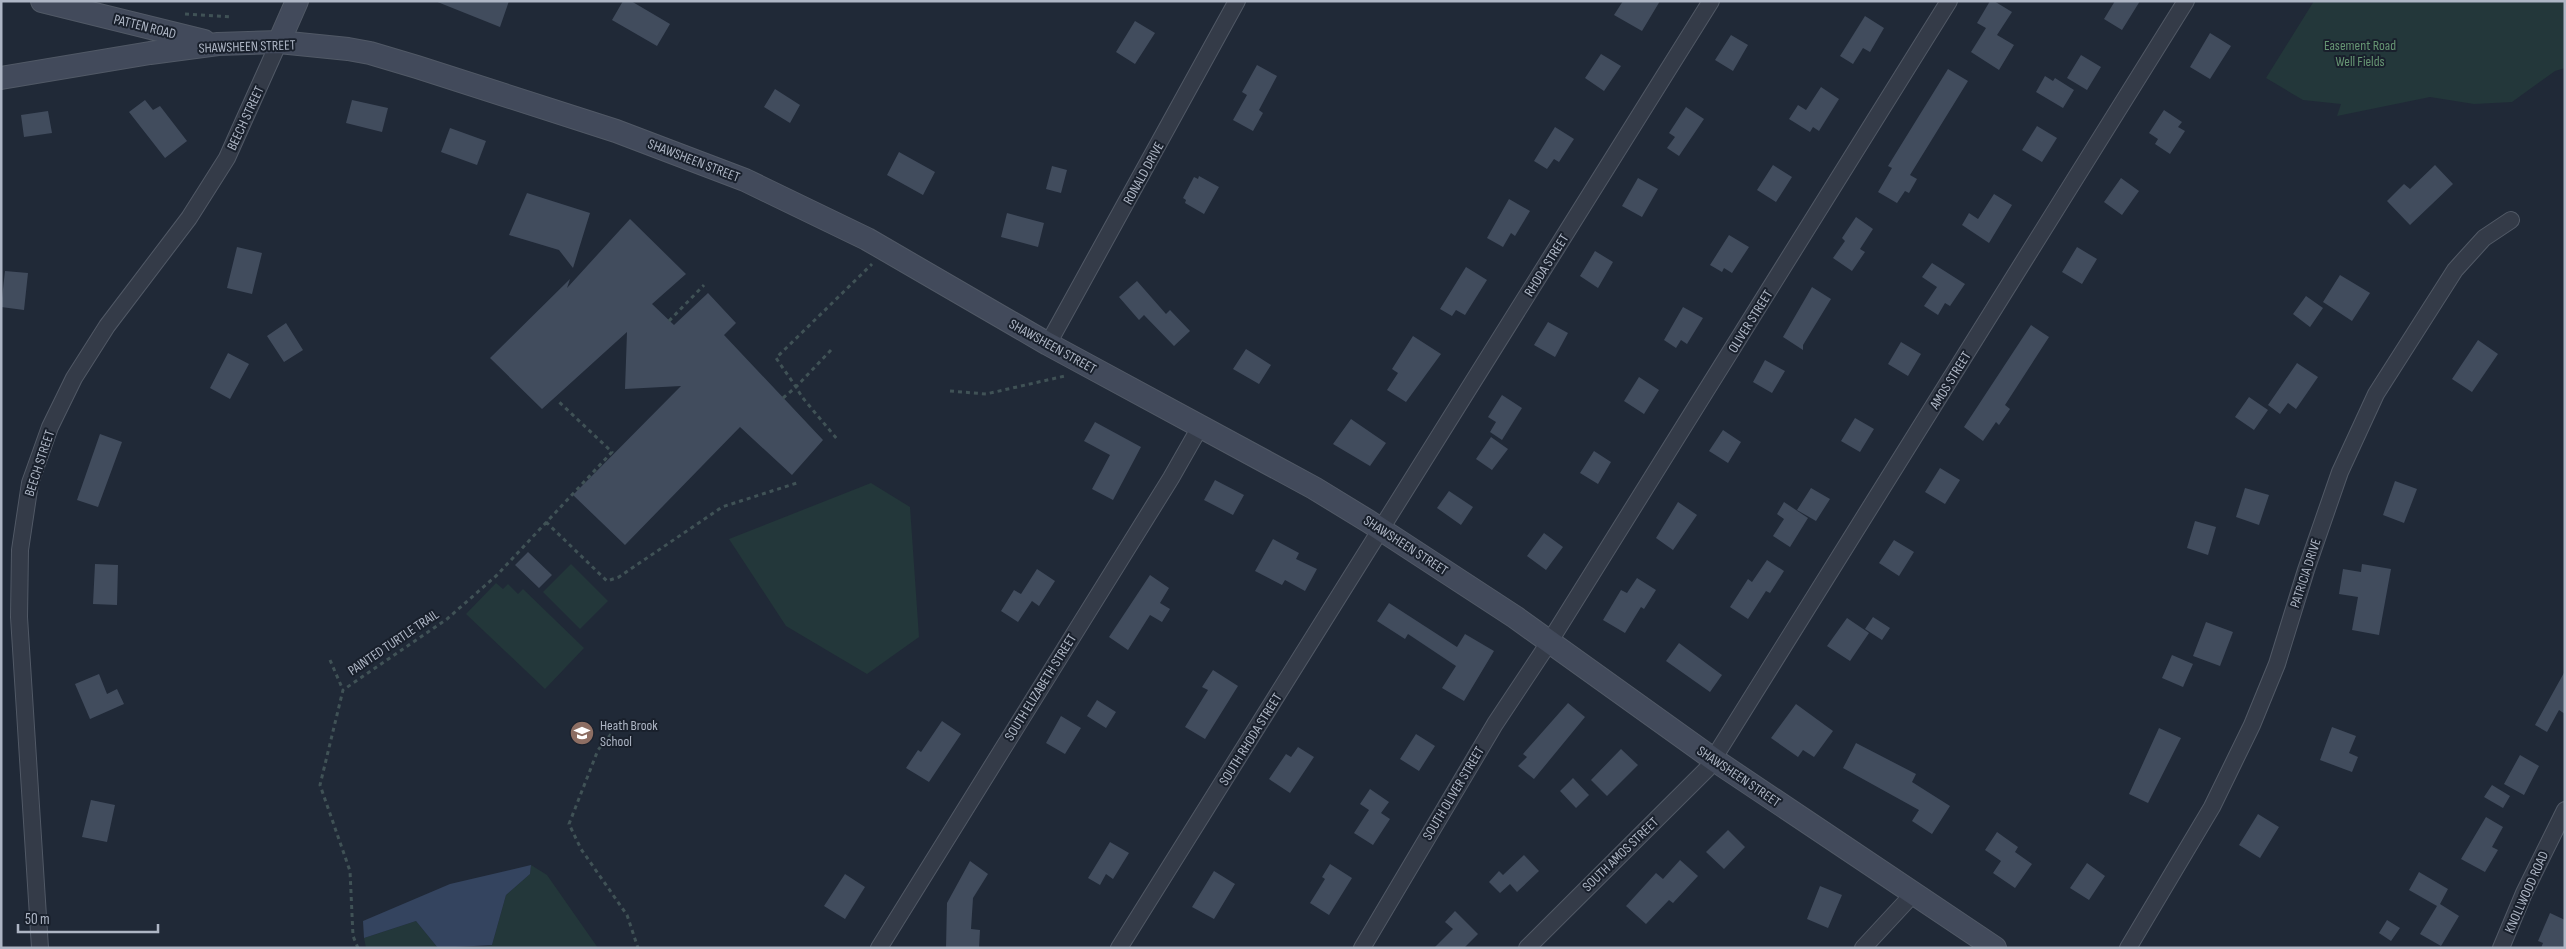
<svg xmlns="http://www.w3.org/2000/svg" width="2566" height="949" viewBox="0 0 2566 949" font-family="'Sofia Sans Condensed',sans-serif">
<rect width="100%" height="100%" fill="#202937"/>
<!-- green -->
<path fill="#23373a" d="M2314 1H2565V68L2555 71 2512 102 2474 104 2430 97 2337 116 2341 104 2303 100 2266 78Z
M871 483 910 507 919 637 867 674 786 626 729 539Z
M571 564 608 601 580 629 543 592Z
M496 583 503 589 508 584 518 594 523 589 584 648 545 689 466 614Z
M531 865 547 875 598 948H479L492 945 506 895 530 874Z
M416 921 438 948H366L364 938Z"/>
<!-- water -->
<path fill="#34445f" d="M531 865 530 874 506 895 492 945 438 948 416 921 364 938 363 921 450 884Z"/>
<!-- building -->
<path fill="#414c5d" d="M435 1H509L500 27Z
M623 1H631L670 24 657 46 612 20Z
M1623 1H1660L1642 31 1614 15Z
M1990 1H1994L2012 12 1997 35 2014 45 1999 70 1971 52 1986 28 1977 23Z
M2115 1H2140L2122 30 2104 19Z
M1865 16 1884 28 1870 52 1863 48 1853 64 1840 56Z
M1135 21 1155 33 1135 64 1116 52Z
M2210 33 2231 46 2210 79 2190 67Z
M1731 35 1748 45 1733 71 1715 60Z
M1601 54 1621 66 1604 91 1585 78Z
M2081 55 2101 67 2087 90 2067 78Z
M1257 65 1277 76 1259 110 1263 113 1253 131 1233 120 1247 95 1242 92Z
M1948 69 1968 81 1910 175 1917 179 1909 193 1905 191 1897 203 1878 192 1892 168 1888 166Z
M2045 76 2053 81 2055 78 2074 90 2063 108 2036 92Z
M1821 87 1839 99 1819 131 1813 127 1810 132 1789 119 1798 105 1806 110Z
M775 89 800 105 790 123 764 107Z
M145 100 153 110 160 106 187 141 165 158 129 112Z
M352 100 388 108 382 132 346 123Z
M1686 107 1704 119 1679 156 1667 148 1675 137 1669 133Z
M2164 110 2182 122 2178 127 2185 131 2170 154 2155 144 2158 139 2149 133Z
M48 111 52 133 24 137 21 115Z
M2037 126 2057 138 2042 162 2022 150Z
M1555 127 1574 139 1559 162 1554 159 1547 169 1534 161Z
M450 128 486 141 477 165 441 152Z
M899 152 935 172 923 195 887 175Z
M1773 165 1792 177 1776 202 1757 190Z
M2435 165 2453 184 2410 225 2387 201 2404 184 2410 189Z
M1052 166 1067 170 1061 193 1046 189Z
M1199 176 1219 187 1204 214 1185 203 1186 200 1183 198 1194 177 1198 179Z
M1638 178 1658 189 1642 217 1622 206Z
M2121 178 2139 191 2122 215 2104 202Z
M527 193 590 213 573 268 559 250 509 235Z
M1994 194 2012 205 1989 243 1962 225 1969 213 1978 219Z
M1509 199 1530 211 1515 236 1511 233 1503 247 1487 238Z
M1007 213 1044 223 1038 247 1001 237Z
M1856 217 1873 229 1860 249 1865 252 1852 271 1833 258 1845 241 1842 238Z
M630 219 686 274 652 304 674 325 708 293 736 323 724 335 823 440 792 475 740 427 625 545 573 495 681 386 625 389 627 332 542 409 490 358 570 279 567 288Z
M1729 235 1749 247 1732 273 1724 268 1722 272 1710 265Z
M237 247 262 253 252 294 227 288Z
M2077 247 2097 259 2082 284 2062 272Z
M1595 251 1613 262 1598 288 1580 276Z
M1932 263 1965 284 1950 306 1945 303 1938 315 1924 306 1937 287 1922 277Z
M1466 267 1487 280 1465 315 1456 310 1452 316 1440 309Z
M5 271 28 273 24 310 1 307Z
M2340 275 2370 293 2352 321 2323 302Z
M1137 281 1166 314 1170 310 1190 331 1174 346 1144 315 1139 320 1119 297Z
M1812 287 1831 299 1803 345V350L1783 337Z
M2306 296 2323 308 2310 327 2293 314Z
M1683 307 1703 318 1687 344 1681 340 1676 348 1664 340Z
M1548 322 1568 333 1555 357 1534 345Z
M286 323 303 350 284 362 267 336Z
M2031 325 2049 337 2005 405 2010 409 1999 425 1996 422 1983 441 1964 427Z
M1413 336 1441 354 1406 402 1387 390 1398 373 1392 369Z
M2478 340 2498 354 2472 392 2452 379Z
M1901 342 1921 354 1908 376 1888 364Z
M1246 349 1271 365 1259 384 1233 369Z
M228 353 249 364 230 399 210 388Z
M1765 360 1785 371 1772 393 1753 382Z
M2297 363 2318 377 2296 409 2288 403 2280 414 2268 405Z
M1639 377 1659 390 1644 414 1624 401Z
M1502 395 1522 408 1502 440 1490 432 1496 422 1488 417Z
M2249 397 2268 410 2254 430 2235 417Z
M1855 418 1874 429 1860 452 1841 441Z
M1351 419 1386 443 1370 466 1333 444Z
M1095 422 1141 447 1113 500 1092 489 1110 455 1084 441Z
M1723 430 1741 442 1728 463 1709 451Z
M100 434 122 442 98 507 77 500Z
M1491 437 1508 449 1492 470 1476 459Z
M1594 451 1611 462 1598 484 1580 473Z
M1940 468 1960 480 1945 504 1925 492Z
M1215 480 1244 495 1233 515 1204 500Z
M2395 481 2417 489 2404 523 2383 515Z
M1811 488 1830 499 1816 521 1797 510Z
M2245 488 2269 495 2259 525 2236 517Z
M1449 491 1473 507 1461 525 1437 508Z
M1678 502 1697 515 1673 550 1656 538Z
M1784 502 1808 518 1790 547 1773 536 1784 519 1777 514Z
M2195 521 2216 527 2208 555 2187 548Z
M1544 533 1563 547 1546 570 1527 556Z
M1273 539 1299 553 1296 559 1317 569 1305 591 1285 580 1282 585 1255 571Z
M1894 540 1914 552 1899 576 1879 563Z
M528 552 552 575 539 588 515 565Z
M1767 560 1784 571 1770 593 1766 591 1748 619 1730 607 1748 579 1752 582Z
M95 564 118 565 117 605 93 604Z
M2362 564 2391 569 2379 635 2352 630 2358 597 2339 594 2343 569 2361 572Z
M1037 569 1055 581 1039 606 1032 601 1018 622 1001 611 1014 590 1021 594Z
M1150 575 1169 588 1160 603 1170 609 1162 622 1150 615 1128 650 1109 637Z
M1637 578 1656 590 1644 609 1641 607 1625 633 1603 620 1621 590 1627 593Z
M1389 603 1457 647 1465 634 1494 651 1464 701 1442 688 1456 666 1408 634 1405 639 1377 621Z
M1873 617 1890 628 1882 640 1865 629Z
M1847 618 1869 633 1850 661 1827 646Z
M2206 622 2233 632 2220 666 2193 656Z
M1679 643 1722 675 1710 692 1666 661Z
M2172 655 2193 664 2183 687 2162 678Z
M1213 670 1238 686 1205 739 1185 727 1208 690 1202 687Z
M2565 671V714L2559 710 2547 732 2535 725Z
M99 674 107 694 117 689 124 704 90 719 75 684Z
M1097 700 1116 712 1106 728 1087 716Z
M1568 703 1585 717 1534 779 1518 766 1527 757 1523 754Z
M1796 704 1833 731 1814 757 1803 750 1798 757 1771 738Z
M1061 716 1081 728 1065 754 1046 743Z
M942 721 961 734 929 782 906 768 918 750 921 752Z
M2332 727 2356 736 2349 753 2358 757 2352 772 2320 760Z
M2159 728 2181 738 2148 803 2129 794Z
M1416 734 1435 746 1419 771 1400 759Z
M1856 743 1916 774 1912 782 1950 806 1932 834 1912 821 1919 810 1843 768Z
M1298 747 1314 757 1290 793 1269 779 1286 754 1291 757Z
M1621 749 1638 765 1607 796 1591 780Z
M2520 755 2539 766 2524 795 2504 784Z
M1573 778 1589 795 1576 808 1560 791Z
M2492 785 2510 796 2503 808 2484 797Z
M1370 789 1389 802 1381 813 1390 819 1373 845 1354 833 1369 810 1360 804Z
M91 800 115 805 107 842 82 837Z
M2258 814 2279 827 2260 858 2239 845Z
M2486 817 2503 827 2492 847 2498 850 2485 872 2461 859Z
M1728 830 1745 847 1724 869 1706 852Z
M1997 832 2018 847 2015 852 2032 864 2015 888 1993 873 2001 861 1985 850Z
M1110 842 1129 853 1113 879 1106 874 1100 885 1088 878Z
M1524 855 1539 871 1517 892 1510 884 1500 893 1489 882 1499 871 1503 875Z
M1680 860 1698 876 1673 903 1669 900 1646 924 1626 906 1656 873 1663 879Z
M970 861 988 874 973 898 971 929 980 930 979 948H946L947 903Z
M2087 863 2105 876 2089 900 2070 888Z
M1330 864 1352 878 1329 915 1310 903 1325 879 1322 877Z
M1214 871 1235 884 1214 919 1192 907Z
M2419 872 2448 889 2440 904 2459 916 2441 946 2420 934 2437 906 2409 890Z
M845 874 865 887 845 919 824 906Z
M1820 886 1842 895 1828 928 1807 919Z
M1455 911 1478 934 1464 948H1434L1453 929 1445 922Z
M2550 913 2565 920V948H2541L2543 943 2538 941Z
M2387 920 2400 928 2391 941 2379 933Z"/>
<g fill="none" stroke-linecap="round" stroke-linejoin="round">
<!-- street casing -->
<g stroke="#515966" stroke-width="18">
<path id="street" d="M1048 344 1237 1
M40 948 19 617 20 550 30 483 50 427 74 378 107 326 189 218 227 158 279 42
M879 948 1171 478 1200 427
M1119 948 1711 1
M1362 948 1495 724 1550 641 1949 1
M1527 948 1707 769 2186 1
M1863 948 1914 893
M2128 948 2212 807 2252 725 2277 664 2306 570 2340 472 2376 394 2455 270 2484 238 2511 220
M2501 948 2524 893 2565 810"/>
</g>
<!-- secondary casing -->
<g stroke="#515966" stroke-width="24">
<path id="secondary" d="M42 1 204 41
M279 42 297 1
M1 78 150 53 218 44 279 42 348 49 370 53 417 67 616 131 745 180 867 239 1048 344 1314 488 1368 521 1515 617 1713 759 1995 948"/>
</g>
<!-- path -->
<path stroke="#405256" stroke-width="3" stroke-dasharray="4 4" stroke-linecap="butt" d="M185 14 232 17
M669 321 704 285
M831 350 796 387 802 397 837 439
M950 391 986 394 1065 376
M783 398 796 387 776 358 872 264
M546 522 607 581 619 577 722 507 800 482
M330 660 343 690
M616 728 598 750 569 824 581 849 627 915 638 948
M358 948 353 936 350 871 320 785 343 690 447 619 497 575 612 452 559 402"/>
<!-- street -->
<use href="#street" stroke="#343b48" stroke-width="16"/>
<!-- secondary -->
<use href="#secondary" stroke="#424a5b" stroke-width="22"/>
</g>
<!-- icons -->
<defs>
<g id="school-disc" transform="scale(1.25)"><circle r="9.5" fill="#8d6e63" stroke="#19202c"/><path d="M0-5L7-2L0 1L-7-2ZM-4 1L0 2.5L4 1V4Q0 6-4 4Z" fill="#fff"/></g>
</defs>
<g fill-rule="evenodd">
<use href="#school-disc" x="582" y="733"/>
</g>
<g text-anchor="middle" stroke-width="4" stroke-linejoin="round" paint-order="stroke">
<!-- street labels -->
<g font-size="14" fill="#aeb6c5" stroke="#19202c">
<text transform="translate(145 26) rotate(14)" y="5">PATTEN ROAD</text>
<text transform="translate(247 46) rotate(-2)" y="5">SHAWSHEEN STREET</text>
<text transform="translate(245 118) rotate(-65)" y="5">BEECH STREET</text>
<text transform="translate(694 160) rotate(21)" y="5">SHAWSHEEN STREET</text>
<text transform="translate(1143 173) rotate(-61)" y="5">RONALD DRIVE</text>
<text transform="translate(1546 265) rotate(-58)" y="5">RHODA STREET</text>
<text transform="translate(1750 321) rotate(-58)" y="5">OLIVER STREET</text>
<text transform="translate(1053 346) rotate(29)" y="5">SHAWSHEEN STREET</text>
<text transform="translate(1950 380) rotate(-58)" y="5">AMOS STREET</text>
<text transform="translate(39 463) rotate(-72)" y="5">BEECH STREET</text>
<text transform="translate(1406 545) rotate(33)" y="5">SHAWSHEEN STREET</text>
<text transform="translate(2305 573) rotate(-72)" y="5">PATRICIA DRIVE</text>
<text transform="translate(393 642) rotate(-34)" y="5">PAINTED TURTLE TRAIL</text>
<text transform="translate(1040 687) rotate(-58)" y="5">SOUTH ELIZABETH STREET</text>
<text transform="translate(1250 739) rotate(-58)" y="5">SOUTH RHODA STREET</text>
<text transform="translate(1739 776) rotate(34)" y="5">SHAWSHEEN STREET</text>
<text transform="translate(1453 793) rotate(-59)" y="5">SOUTH OLIVER STREET</text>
<text transform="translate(1620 854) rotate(-44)" y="5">SOUTH AMOS STREET</text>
<text transform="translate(2526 892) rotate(-66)" y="5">KNOLLWOOD ROAD</text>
</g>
<!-- park labels -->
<g font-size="14" fill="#669573" stroke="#19202c">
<text x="2360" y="50">Easement Road<tspan x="2360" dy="16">Well Fields</tspan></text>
</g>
<!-- poi labels -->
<g font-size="14" fill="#aeb6c5" stroke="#19202c" text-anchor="start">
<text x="600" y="730">Heath Brook<tspan x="600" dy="16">School</tspan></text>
</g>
</g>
<!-- border -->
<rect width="2566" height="949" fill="none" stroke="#aeb6c5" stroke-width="5"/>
<!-- scale -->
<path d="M18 924v8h140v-8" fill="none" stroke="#aeb6c5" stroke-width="2.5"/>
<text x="25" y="924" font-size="15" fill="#aeb6c5" stroke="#19202c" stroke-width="4" paint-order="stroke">50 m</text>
</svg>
